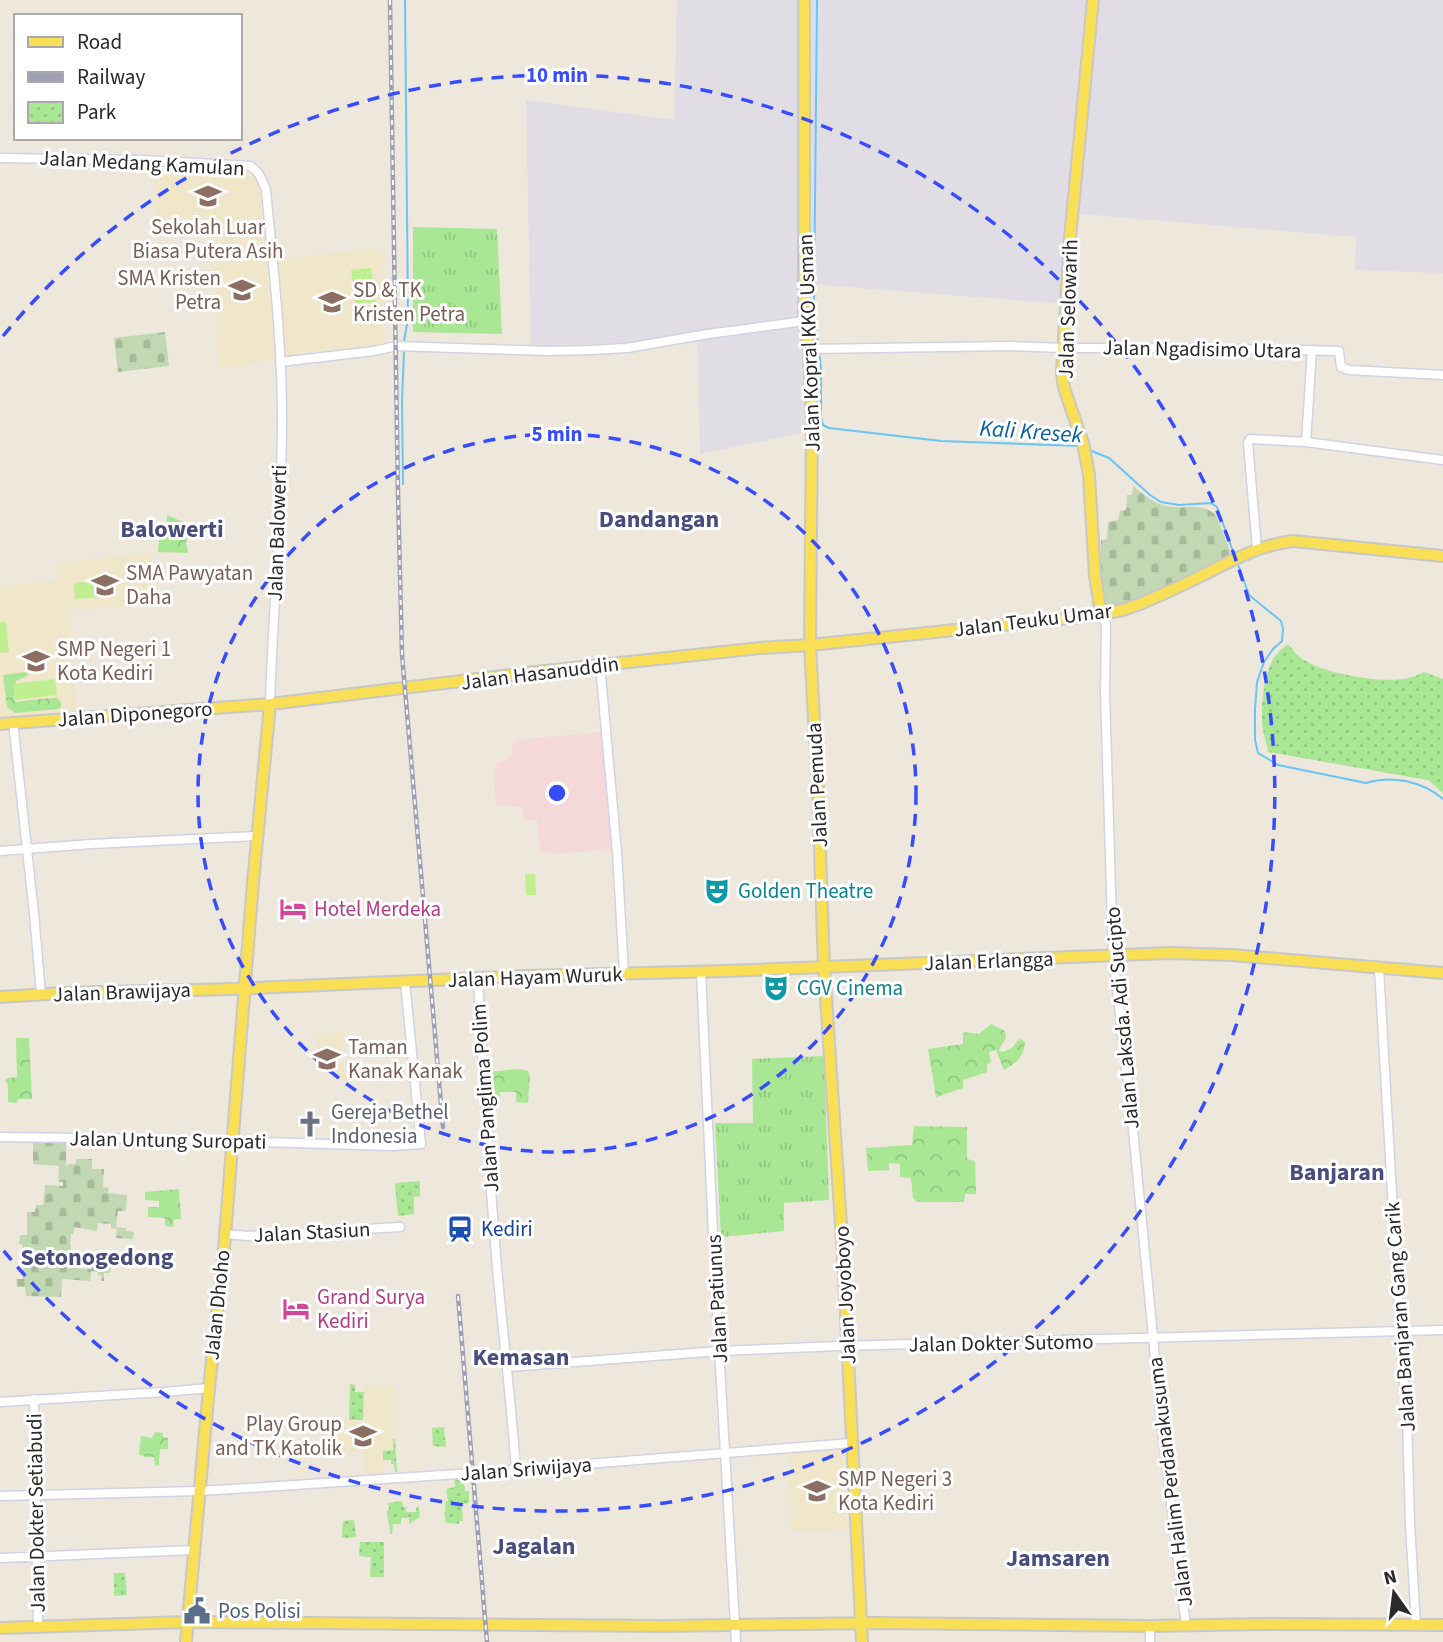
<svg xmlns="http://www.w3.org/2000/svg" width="1443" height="1642" viewBox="0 0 1443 1642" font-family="'Source Sans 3',sans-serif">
<defs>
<pattern id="grass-tufts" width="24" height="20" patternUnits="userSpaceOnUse" patternTransform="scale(1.75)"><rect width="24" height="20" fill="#aae795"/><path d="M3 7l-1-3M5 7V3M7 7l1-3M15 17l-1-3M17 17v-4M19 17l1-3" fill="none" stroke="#92c681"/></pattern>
<pattern id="forest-crowns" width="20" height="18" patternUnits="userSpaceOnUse" patternTransform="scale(1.75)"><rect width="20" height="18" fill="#aae795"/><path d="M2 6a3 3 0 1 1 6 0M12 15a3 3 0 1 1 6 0" fill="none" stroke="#92c681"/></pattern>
<pattern id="cemetery-stones" width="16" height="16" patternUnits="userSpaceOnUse" patternTransform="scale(1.75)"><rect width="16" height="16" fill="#c1d8b2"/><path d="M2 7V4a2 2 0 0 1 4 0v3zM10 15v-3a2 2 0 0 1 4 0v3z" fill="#a6ba99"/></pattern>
<pattern id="park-dots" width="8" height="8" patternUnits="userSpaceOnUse" patternTransform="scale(1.75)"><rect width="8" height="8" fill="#aae795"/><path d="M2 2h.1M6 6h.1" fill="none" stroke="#92c681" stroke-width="1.8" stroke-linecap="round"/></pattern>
</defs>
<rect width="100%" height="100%" fill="#ede7dc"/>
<!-- industrial -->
<path fill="#e0dde5" d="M677 0H1443V273L1355 270 1356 237 1071 213 1065 304 796 283 798 318 806 355 811 431 700 454 698 348 696 333 625 344 531 345 526 100 674 120Z"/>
<!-- education -->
<path fill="#f0e6ca" d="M154 165 244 172 254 176 258 183 264 208 276 359 219 369 211 221 156 233Z
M382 248 383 345 285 355 278 259Z
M154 552 153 605 69 610 77 711 0 719V586L57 581 55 564Z
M333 1032H343V1053L338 1054 337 1064H344V1074H359V1080L334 1079V1070H316L318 1033 333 1034Z
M365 1385H394L393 1450 383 1451 384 1473 366 1474 363 1450 333 1453 332 1421H363Z
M842 1448 848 1530 792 1531 788 1452Z"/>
<!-- medical -->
<path fill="#f4d9d8" d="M602 732 616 849 552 854 540 850 537 820H524L523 807 496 805 494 771 497 763 507 759 512 755V745L513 742 518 740Z"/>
<!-- grass -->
<path fill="url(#grass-tufts)" d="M413 227 497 229 502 334 413 332Z
M824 1056 829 1200 784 1203V1231L721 1237 715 1123H753L752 1059Z"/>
<!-- forest -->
<path fill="url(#forest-crowns)" d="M167 515C174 517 180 522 188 523V537L186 543 188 553 158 552 159 539 165 538Z
M25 672 29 675 16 681 14 700 16 702 39 699 57 698 61 702V707L58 709 15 713 7 707 3 675Z
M991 1024 1005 1031C1008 1043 1001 1041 999 1051L1003 1052 1013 1047 1017 1041 1021 1039 1025 1042C1023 1059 1017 1062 1004 1070L996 1050 989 1052 991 1063 987 1064V1072L963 1080V1088L936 1097 928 1049 963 1044V1032L979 1034Z
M16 1038H29L32 1099H18L17 1103 8 1102V1085L5 1080 8 1078 17 1077Z
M518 1069 528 1071 530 1076 528 1103 516 1102V1092H500L499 1104 490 1106 489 1072Z
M914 1126 967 1127V1159L975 1161 976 1194H965L964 1202H917L913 1198 911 1178 900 1177V1164L889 1163V1170L868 1171 866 1148 912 1145Z
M179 1189 181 1219H174L173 1227 165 1226V1218L148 1217V1207H159V1201L145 1200V1192Z
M155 1432 163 1433V1437L168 1438V1449H160L159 1465 155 1466 154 1457H145V1456L139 1455 141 1436 152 1438Z"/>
<!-- cemetery -->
<path fill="url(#cemetery-stones)" d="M165 332 169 366 118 372 114 338Z
M1133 486C1142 493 1151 501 1162 505 1180 511 1201 501 1216 515L1232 556 1125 605 1109 607 1105 604 1101 583V540L1107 539 1108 522 1118 520 1120 511 1126 510 1127 495H1132Z
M33 1141 66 1142V1166H67L68 1164H75L76 1159H92V1169H104L103 1187 109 1188 108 1193 127 1195 126 1211H118L116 1227 126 1228V1231L134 1232 133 1239 116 1238 117 1229 111 1228V1224L98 1223 97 1231 74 1227 73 1234H71L70 1244 71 1245 70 1253 76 1254 75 1268 91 1269 92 1267H96L97 1260 110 1262 111 1270 109 1273H104V1281H101V1275H98V1272L91 1271 90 1281 62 1279 61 1297 26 1296 25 1287H17L16 1279H23V1268H26L25 1253 23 1252 22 1244H19L20 1235H27V1212H35L36 1205H43L45 1185 63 1186V1182H58L59 1166 33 1164Z"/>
<!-- park -->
<path fill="url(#park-dots)" d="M1288 644C1293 650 1298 657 1304 660 1326 674 1383 684 1408 678 1413 677 1419 674 1424 672L1443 679V793L1428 780 1268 752C1267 744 1264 737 1263 730 1260 710 1263 672 1276 655 1279 651 1284 648 1288 644Z
M420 1181V1196L414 1197V1214L398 1216 395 1183Z
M350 1384 355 1385V1392H364L363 1420H349Z
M444 1427 446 1447 433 1446 432 1428Z
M393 1439H395L397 1472H395L394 1464H391V1460H383V1451L393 1450Z
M460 1475 461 1484H464L465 1491H469V1503L462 1504 463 1521H459V1524L446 1523 444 1512H446L445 1502 448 1501 446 1489 455 1487 454 1476Z
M402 1501 403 1507H406V1512H416V1508L419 1507 420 1517 409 1524V1518H401V1524H393L392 1534H390L389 1521H388L387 1511 389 1510 388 1503Z
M354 1520 356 1537 342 1538 343 1521Z
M360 1542H384V1577H370L371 1557 359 1556Z
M114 1573H125L127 1595 114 1596Z"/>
<!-- pitch -->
<path fill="#bfef90" d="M371 268 376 302 355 304 351 270Z
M103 580 104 597 75 599 74 583Z
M0 622H6L9 652 0 653Z
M55 679 57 695 15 700 13 684Z
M525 874H535L536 895H526Z"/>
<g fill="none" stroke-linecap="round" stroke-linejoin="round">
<!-- stream -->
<path stroke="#69c5f5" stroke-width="2" d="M817 0 814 305 818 345
M404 341 408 319 405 0
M819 351 821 368V418L823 425 829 428 941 441 1081 446
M1089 450 1109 458 1150 495 1161 502 1179 505 1211 503 1217 507 1234 554
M403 484 402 401 404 351
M1237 562 1249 595 1281 621 1283 629 1282 641 1273 649 1264 662 1257 682 1255 709V740L1258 753 1278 765 1366 783C1392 775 1422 781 1443 799"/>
<!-- minor casing -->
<g stroke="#d1d3e4" stroke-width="11">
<path id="minor" d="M0 158 143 160 250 166C259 171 262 180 266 190 273 265 282 341 282 417 282 513 273 608 270 704
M809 349 1012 346 1064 348H1191L1339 351 1341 367 1349 370 1443 375
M280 362 374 351 396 346 550 351 591 350 627 348 708 334 804 321
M1306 442 1312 350
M1257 549 1248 443 1250 439 1306 442 1443 460
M1101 614 1106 625 1105 693 1113 955 1132 1119 1161 1420 1186 1626
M600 665 617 852 624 973
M13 722 34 913 41 994
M0 851 91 844 257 836
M1379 968 1400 1332 1407 1418 1410 1524 1416 1625
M701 972 716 1297 736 1642
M478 978C483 1074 489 1171 497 1267 503 1334 511 1402 516 1469
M0 1137 167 1139 392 1146 421 1144 405 982
M225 1234 247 1236 400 1227
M508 1367 720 1351 838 1346 1443 1330
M34 1399 38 1626
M0 1402 164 1392 209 1388
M0 1496 199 1491 265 1487 473 1473 852 1443
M0 1558 194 1550
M1150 1626V1642"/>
</g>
<!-- major casing -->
<g stroke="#c8c8c8" stroke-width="14">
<path id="major" d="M804 0V321L809 349 812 419 810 645 818 792 824 967 843 1255 862 1642
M1093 0 1070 238 1062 372 1064 388 1083 443 1089 475 1095 576 1101 614
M0 724 270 704 536 672 760 648 810 645 1091 616 1123 610 1140 604C1161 595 1181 586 1201 576 1231 561 1259 545 1293 541L1443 556
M0 997 64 993 233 989 527 976 725 971 1170 953 1231 955 1443 973
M0 1628 188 1622 664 1626 876 1623 1150 1626 1266 1624 1443 1625
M186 1642 209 1388 224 1249 253 882 270 704"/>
</g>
<!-- minor -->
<use href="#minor" stroke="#fff" stroke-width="8"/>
<!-- major -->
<use href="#major" stroke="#f8df56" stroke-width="10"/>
<!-- rail casing -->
<g stroke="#9ea0b6" stroke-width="4.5">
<path id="rail" d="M390 0 398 493 402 655 443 1127
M458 1296 487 1642"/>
</g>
<!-- rail -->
<use href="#rail" stroke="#fff" stroke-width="2" stroke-dasharray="5" stroke-linecap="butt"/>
</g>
<!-- distance rings -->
<g fill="none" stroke="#374cff" stroke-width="3.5" stroke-dasharray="12 9">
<circle cx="557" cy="793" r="359"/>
<path d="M3 336A718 718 0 1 1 3 1250"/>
</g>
<!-- icons -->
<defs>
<g id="school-bare" transform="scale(2.1)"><path d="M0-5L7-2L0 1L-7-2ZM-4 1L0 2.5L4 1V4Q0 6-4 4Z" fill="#8d6e63" stroke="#fff" stroke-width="2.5" paint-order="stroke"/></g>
<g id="theatre-bare" transform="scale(2.1)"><path d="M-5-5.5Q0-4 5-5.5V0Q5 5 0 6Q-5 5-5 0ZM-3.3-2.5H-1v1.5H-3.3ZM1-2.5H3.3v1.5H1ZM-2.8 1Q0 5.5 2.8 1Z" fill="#0f9aa8" stroke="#fff" stroke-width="2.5" paint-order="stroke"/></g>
<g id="hotel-bare" transform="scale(2.1)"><path d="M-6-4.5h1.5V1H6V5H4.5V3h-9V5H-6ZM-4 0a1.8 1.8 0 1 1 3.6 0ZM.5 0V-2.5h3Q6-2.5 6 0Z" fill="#d1479c" stroke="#fff" stroke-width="2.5" paint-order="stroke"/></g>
<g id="church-bare" transform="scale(2.1)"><path d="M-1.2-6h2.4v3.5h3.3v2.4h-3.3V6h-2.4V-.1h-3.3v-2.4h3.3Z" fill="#6b7280" stroke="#fff" stroke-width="2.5" paint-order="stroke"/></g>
<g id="station-bare" transform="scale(2.1)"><path d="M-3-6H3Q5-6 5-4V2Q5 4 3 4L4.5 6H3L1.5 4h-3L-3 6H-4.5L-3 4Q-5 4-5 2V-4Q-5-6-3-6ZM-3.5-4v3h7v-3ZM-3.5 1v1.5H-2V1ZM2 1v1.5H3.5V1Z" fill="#1a4fb4" stroke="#fff" stroke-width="2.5" paint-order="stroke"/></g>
<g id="civic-bare" transform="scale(2.1)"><path d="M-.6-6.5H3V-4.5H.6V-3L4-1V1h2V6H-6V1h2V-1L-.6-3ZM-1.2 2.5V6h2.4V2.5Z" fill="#5c6f8a" stroke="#fff" stroke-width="2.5" paint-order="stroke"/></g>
</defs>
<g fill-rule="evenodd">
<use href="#school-bare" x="208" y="196"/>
<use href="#school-bare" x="242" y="290"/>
<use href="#school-bare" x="332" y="302"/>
<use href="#school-bare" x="105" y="585"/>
<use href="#school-bare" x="36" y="661"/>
<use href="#theatre-bare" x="717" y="891"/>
<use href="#hotel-bare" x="293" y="909"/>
<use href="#theatre-bare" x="776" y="988"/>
<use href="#school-bare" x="327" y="1059"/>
<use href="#church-bare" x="310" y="1124"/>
<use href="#station-bare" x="460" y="1229"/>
<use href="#hotel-bare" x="296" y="1309"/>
<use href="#school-bare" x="363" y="1436"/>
<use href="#school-bare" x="817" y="1491"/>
<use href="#civic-bare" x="197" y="1611"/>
</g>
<g text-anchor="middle" stroke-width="6" stroke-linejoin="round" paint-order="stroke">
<!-- street labels -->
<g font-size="21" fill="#2a2a2a" stroke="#fff">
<text transform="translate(142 163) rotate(3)" y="7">Jalan Medang Kamulan</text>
<text transform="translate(1068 309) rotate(-88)" y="7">Jalan Selowarih</text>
<text transform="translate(809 343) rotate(-92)" y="7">Jalan Kopral KKO Usman</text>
<text transform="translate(1202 349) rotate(1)" y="7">Jalan Ngadisimo Utara</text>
<text transform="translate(277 533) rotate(-88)" y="7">Jalan Balowerti</text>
<text transform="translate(1033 620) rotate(-7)" y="7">Jalan Teuku Umar</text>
<text transform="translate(540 673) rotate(-7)" y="7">Jalan Hasanuddin</text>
<text transform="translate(135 714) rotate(-4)" y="7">Jalan Diponegoro</text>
<text transform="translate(817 785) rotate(-93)" y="7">Jalan Pemuda</text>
<text transform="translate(989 961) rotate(-2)" y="7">Jalan Erlangga</text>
<text transform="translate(535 977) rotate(-2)" y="7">Jalan Hayam Wuruk</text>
<text transform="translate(122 992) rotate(-2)" y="7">Jalan Brawijaya</text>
<text transform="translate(1122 1018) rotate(-95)" y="7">Jalan Laksda. Adi Sucipto</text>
<text transform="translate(485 1098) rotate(-94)" y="7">Jalan Panglima Polim</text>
<text transform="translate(168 1140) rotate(1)" y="7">Jalan Untung Suropati</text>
<text transform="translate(312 1232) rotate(-3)" y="7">Jalan Stasiun</text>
<text transform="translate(845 1295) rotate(-93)" y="7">Jalan Joyoboyo</text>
<text transform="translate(717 1299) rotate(-93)" y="7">Jalan Patiunus</text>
<text transform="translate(217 1305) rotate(-84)" y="7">Jalan Dhoho</text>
<text transform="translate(1400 1317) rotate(-94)" y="7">Jalan Banjaran Gang Carik</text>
<text transform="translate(1001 1343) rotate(-1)" y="7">Jalan Dokter Sutomo</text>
<text transform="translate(526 1469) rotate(-4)" y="7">Jalan Sriwijaya</text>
<text transform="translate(1170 1482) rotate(-97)" y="7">Jalan Halim Perdanakusuma</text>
<text transform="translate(36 1513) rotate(-91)" y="7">Jalan Dokter Setiabudi</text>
</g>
<!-- education labels -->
<g font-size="21" fill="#785e54" stroke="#fff" text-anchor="start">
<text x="208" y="234" text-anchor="middle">Sekolah Luar<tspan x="208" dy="24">Biasa Putera Asih</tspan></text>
<text x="221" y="285" text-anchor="end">SMA Kristen<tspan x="221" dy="24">Petra</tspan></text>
<text x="353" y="297">SD &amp; TK<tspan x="353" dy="24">Kristen Petra</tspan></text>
<text x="126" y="580">SMA Pawyatan<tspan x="126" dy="24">Daha</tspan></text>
<text x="57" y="656">SMP Negeri 1<tspan x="57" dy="24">Kota Kediri</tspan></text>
<text x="348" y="1054">Taman<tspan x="348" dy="24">Kanak Kanak</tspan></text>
<text x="342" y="1431" text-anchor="end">Play Group<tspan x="342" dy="24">and TK Katolik</tspan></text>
<text x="838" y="1486">SMP Negeri 3<tspan x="838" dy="24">Kota Kediri</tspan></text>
</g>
<!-- culture labels -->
<g font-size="21" fill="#0d838f" stroke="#fff" text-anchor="start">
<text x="738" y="898">Golden Theatre</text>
<text x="797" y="995">CGV Cinema</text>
</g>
<!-- hotel labels -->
<g font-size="21" fill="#b23c85" stroke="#fff" text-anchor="start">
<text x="314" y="916">Hotel Merdeka</text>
<text x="317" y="1304">Grand Surya<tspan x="317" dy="24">Kediri</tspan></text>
</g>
<!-- worship labels -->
<g font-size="21" fill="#5b616d" stroke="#fff" text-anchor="start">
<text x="331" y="1119">Gereja Bethel<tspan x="331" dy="24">Indonesia</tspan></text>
</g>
<!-- transit labels -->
<g font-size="21" fill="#164399" stroke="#fff" text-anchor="start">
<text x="481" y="1236">Kediri</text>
</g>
<!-- service labels -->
<g font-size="21" fill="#4e5e75" stroke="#fff" text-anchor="start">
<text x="218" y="1618">Pos Polisi</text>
</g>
<!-- water labels -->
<g font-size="23" font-style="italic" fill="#0660a3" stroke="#fff">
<text transform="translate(1031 431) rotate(4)" y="8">Kali Kresek</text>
</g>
<!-- quarter labels -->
<g font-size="24" font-weight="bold" fill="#484d7e" stroke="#fff">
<text x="659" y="527">Dandangan</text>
<text x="172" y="537">Balowerti</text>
<text x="1337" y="1180">Banjaran</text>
<text x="97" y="1265">Setonogedong</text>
<text x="521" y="1365">Kemasan</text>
<text x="534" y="1554">Jagalan</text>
<text x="1058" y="1566">Jamsaren</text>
</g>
</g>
<circle cx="557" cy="793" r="10" fill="#374cff" stroke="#fff" stroke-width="3.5"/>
<g font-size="21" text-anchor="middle" font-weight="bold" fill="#374cff" stroke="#fff" stroke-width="6" stroke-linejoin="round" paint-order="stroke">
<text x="557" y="82">10 min</text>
<text x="557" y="441">5 min</text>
</g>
<!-- legend -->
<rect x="14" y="14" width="228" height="126" fill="#ffffff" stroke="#aaaaaa" stroke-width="2"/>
<rect x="28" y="37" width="35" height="10" fill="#f8df56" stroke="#aaaaaa" stroke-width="2"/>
<text x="77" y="49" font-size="21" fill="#2a2a2a">Road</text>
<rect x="28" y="72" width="35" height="10" fill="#9ea0b6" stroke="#aaaaaa" stroke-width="2"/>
<text x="77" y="84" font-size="21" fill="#2a2a2a">Railway</text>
<rect x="28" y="102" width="35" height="21" fill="url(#park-dots)" stroke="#aaaaaa" stroke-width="2"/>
<text x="77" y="119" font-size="21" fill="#2a2a2a">Park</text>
<!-- north arrow -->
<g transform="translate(1394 1593) rotate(346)" stroke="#ffffff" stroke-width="5" paint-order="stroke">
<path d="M0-5L12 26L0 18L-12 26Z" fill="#2a2a2a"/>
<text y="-10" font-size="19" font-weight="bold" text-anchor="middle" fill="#2a2a2a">N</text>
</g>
</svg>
